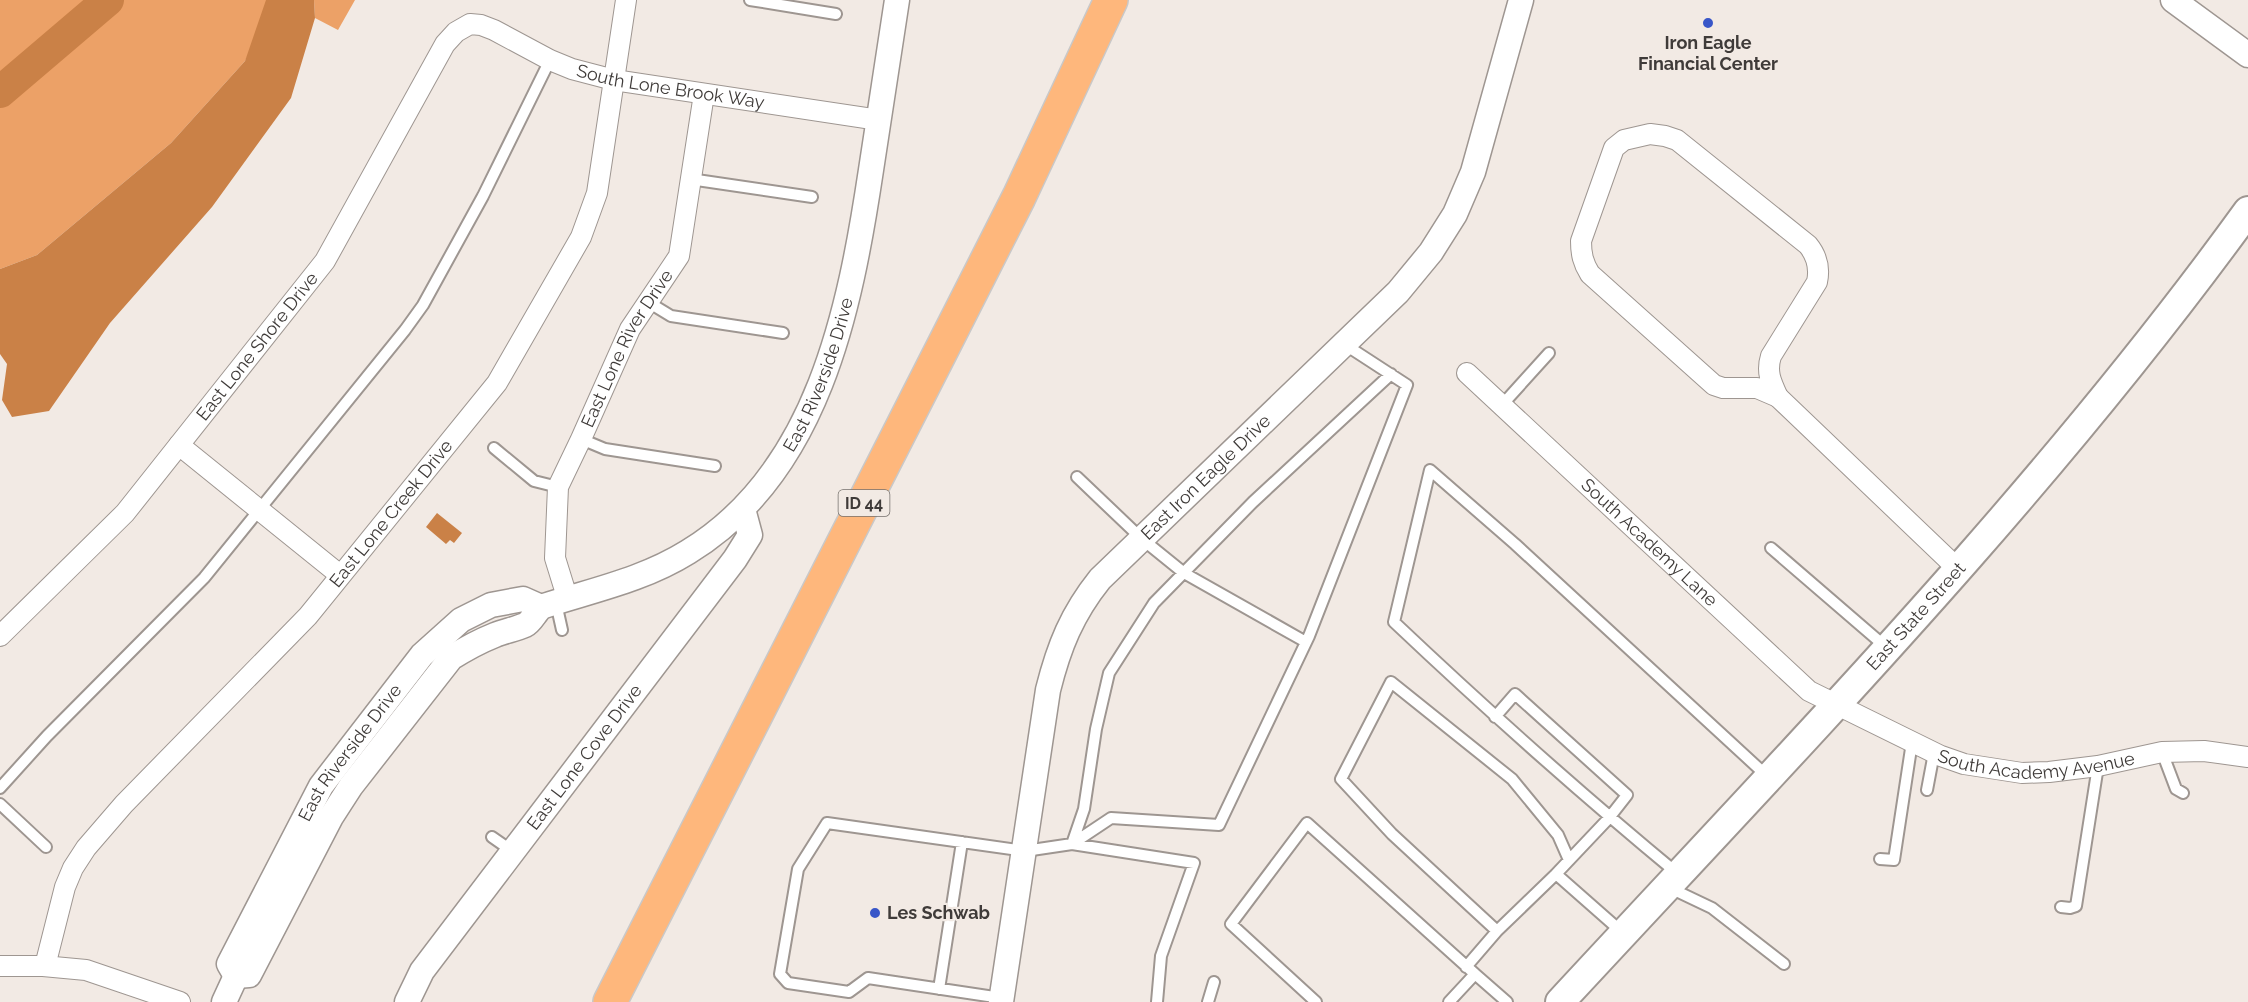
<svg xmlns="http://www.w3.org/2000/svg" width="2248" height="1002" viewBox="0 0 2248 1002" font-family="Raleway,sans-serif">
<rect width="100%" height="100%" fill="#f2eae4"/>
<!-- forest -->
<path fill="#eca167" d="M0 0H277L245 61 171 143 37 255 0 269Z
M314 0H355L338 30 315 18Z"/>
<!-- water -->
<path fill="#ca8147" d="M266 0H314L315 18 291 98 212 207 110 323 49 411 12 417 2 400 7 364 0 354V269L37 255 171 143 245 61Z
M437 513 462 533 454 543 450 540 446 544 426 527Z"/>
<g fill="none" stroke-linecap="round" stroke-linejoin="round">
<!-- river -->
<path stroke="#ca8147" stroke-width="32" d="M0 92 108 0"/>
<!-- service casing -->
<g stroke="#9e9691" stroke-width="14">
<path id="service" d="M750 0 836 14
M690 179 812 197
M648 302 671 316 783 333
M1502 405 1549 353
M581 439 605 449 715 466
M494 448 534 481 558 487
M1077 477 1142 539 1184 573 1306 642
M1771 548 1887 648
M556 603 562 630
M1495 717 1515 694 1627 795 1609 818 1556 874
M2162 752 2176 789 2183 793
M0 788 47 736 204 578 405 330 423 305 483 196 550 60
M1927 790 1934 753
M0 804 46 847
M492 837 512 851
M1880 859 1894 860 1912 742
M1569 860 1558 835 1512 779 1391 682 1341 779 1392 834 1497 931 1556 874 1623 933
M1678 874C1580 793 1486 709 1394 622L1430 470 1515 544 1767 776
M1670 888 1712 908 1784 964
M2061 907 2070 908 2076 906 2098 766
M1466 967 1497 931
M1475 974 1507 1002
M939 989 962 842
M1001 998 868 978 849 992 788 983 780 974 798 869 827 823 1025 851 1072 844 1111 818 1219 825 1309 636 1407 385 1344 344
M1157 1002 1161 956 1194 863 1072 844 1084 809 1096 729 1109 673 1154 603 1253 502 1391 374
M1208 1002 1214 982
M1316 1002 1231 924 1307 823 1475 974 1449 1002"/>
</g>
<!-- minor casing -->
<g stroke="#9e9691" stroke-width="22">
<g id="minor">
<path d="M1650 134 1665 136 1677 140 1808 245C1817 256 1820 268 1817 282L1771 356C1766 372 1771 382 1778 397L1757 388H1723L1714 385 1590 274C1583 263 1581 254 1581 241L1614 148 1624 140Z"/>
<path id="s1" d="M1467 373 1809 691 1941 756 1964 764 2022 773 2049 772 2098 766 2162 752 2204 751 2248 757"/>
<path d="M1778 397 1958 569"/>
<path d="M179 445 340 575"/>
<path id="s2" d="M568 600 555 558 558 487 581 439 630 329 679 256 704 94"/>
<path id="s3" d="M0 636 125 513 325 261 445 44 456 32 470 24 481 25 494 30 550 60 572 69 614 80 879 120"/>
<path d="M0 966H43L86 970 180 1002"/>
<path id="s4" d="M45 966 65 887 73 868 86 848 124 804 308 616 497 383 581 237 597 193 626 0"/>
</g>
</g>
<!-- tertiary casing -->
<g stroke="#9e9691" stroke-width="27">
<g id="tertiary">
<path d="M2173 0 2248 55"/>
<path id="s5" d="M236 976 249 975 331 817 351 786 451 658C465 649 480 641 495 635 505 631 516 629 525 625 533 621 536 609 544 606 593 590 643 580 688 552 818 473 850 310 871 170 880 113 888 57 897 0"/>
<path id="s6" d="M236 976 229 964 321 786 422 655 461 620 491 605 523 599 541 607"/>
<path d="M224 1002 236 976"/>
<path id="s7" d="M407 1002 422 971 735 559 750 535 743 509"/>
<path id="s8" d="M1001 1002 1048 690C1059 646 1072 614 1100 579L1398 292 1431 252 1455 214 1473 172 1521 0"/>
</g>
</g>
<!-- secondary casing -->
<g stroke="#9e9691" stroke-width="32">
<g id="secondary">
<path id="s9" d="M1560 1002C1797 746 2043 494 2248 211"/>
</g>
</g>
<!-- trunk casing -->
<g stroke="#c9c8c8" stroke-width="36">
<path id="trunk" d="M610 1002 944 345 1019 197 1111 0"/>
</g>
<!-- service -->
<use href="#service" stroke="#fff" stroke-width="10"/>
<!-- minor -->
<use href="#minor" stroke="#fff" stroke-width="20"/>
<!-- tertiary -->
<use href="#tertiary" stroke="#fff" stroke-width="24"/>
<!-- secondary -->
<use href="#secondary" stroke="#fff" stroke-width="28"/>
<!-- trunk -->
<use href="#trunk" stroke="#feb77c" stroke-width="33"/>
</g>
<!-- markers -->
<g fill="#3856c8" stroke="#f2eae4" stroke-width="2">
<circle cx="1708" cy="23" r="6"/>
<circle cx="875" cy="913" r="6"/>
</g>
<g text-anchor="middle" stroke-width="4.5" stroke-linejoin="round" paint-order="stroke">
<!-- shield labels -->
<rect fill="#f2eae4" stroke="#75706c" stroke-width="1.5" x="838.5" y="490" width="51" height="26" rx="4.5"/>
<g font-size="16" font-weight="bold" fill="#3f3b39">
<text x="864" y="509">ID 44</text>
</g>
<!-- poi labels -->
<g font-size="18" font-weight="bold" fill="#3f3b39" stroke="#f2eae4">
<text x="1708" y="49">Iron Eagle<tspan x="1708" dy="21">Financial Center</tspan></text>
<text x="887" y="919" text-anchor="start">Les Schwab</text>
</g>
<!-- street labels -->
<g font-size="18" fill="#3f3b39" stroke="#f2eae4">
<text dy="6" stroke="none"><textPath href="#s3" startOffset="990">South Lone Brook Way</textPath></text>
<text dy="6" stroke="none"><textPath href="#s3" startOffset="388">East Lone Shore Drive</textPath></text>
<text dy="6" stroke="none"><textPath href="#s2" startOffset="270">East Lone River Drive</textPath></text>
<text dy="6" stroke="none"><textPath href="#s5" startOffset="879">East Riverside Drive</textPath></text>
<text dy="6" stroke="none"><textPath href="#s8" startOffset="586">East Iron Eagle Drive</textPath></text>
<text dy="6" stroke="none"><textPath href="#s4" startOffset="579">East Lone Creek Drive</textPath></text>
<text dy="6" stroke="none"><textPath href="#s1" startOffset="249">South Academy Lane</textPath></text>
<text dy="6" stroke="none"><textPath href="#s9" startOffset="525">East State Street</textPath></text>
<text dy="6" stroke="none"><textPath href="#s6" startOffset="258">East Riverside Drive</textPath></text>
<text dy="6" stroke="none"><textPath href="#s1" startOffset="711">South Academy Avenue</textPath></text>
<text dy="6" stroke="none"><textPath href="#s7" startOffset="303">East Lone Cove Drive</textPath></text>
</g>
</g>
</svg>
